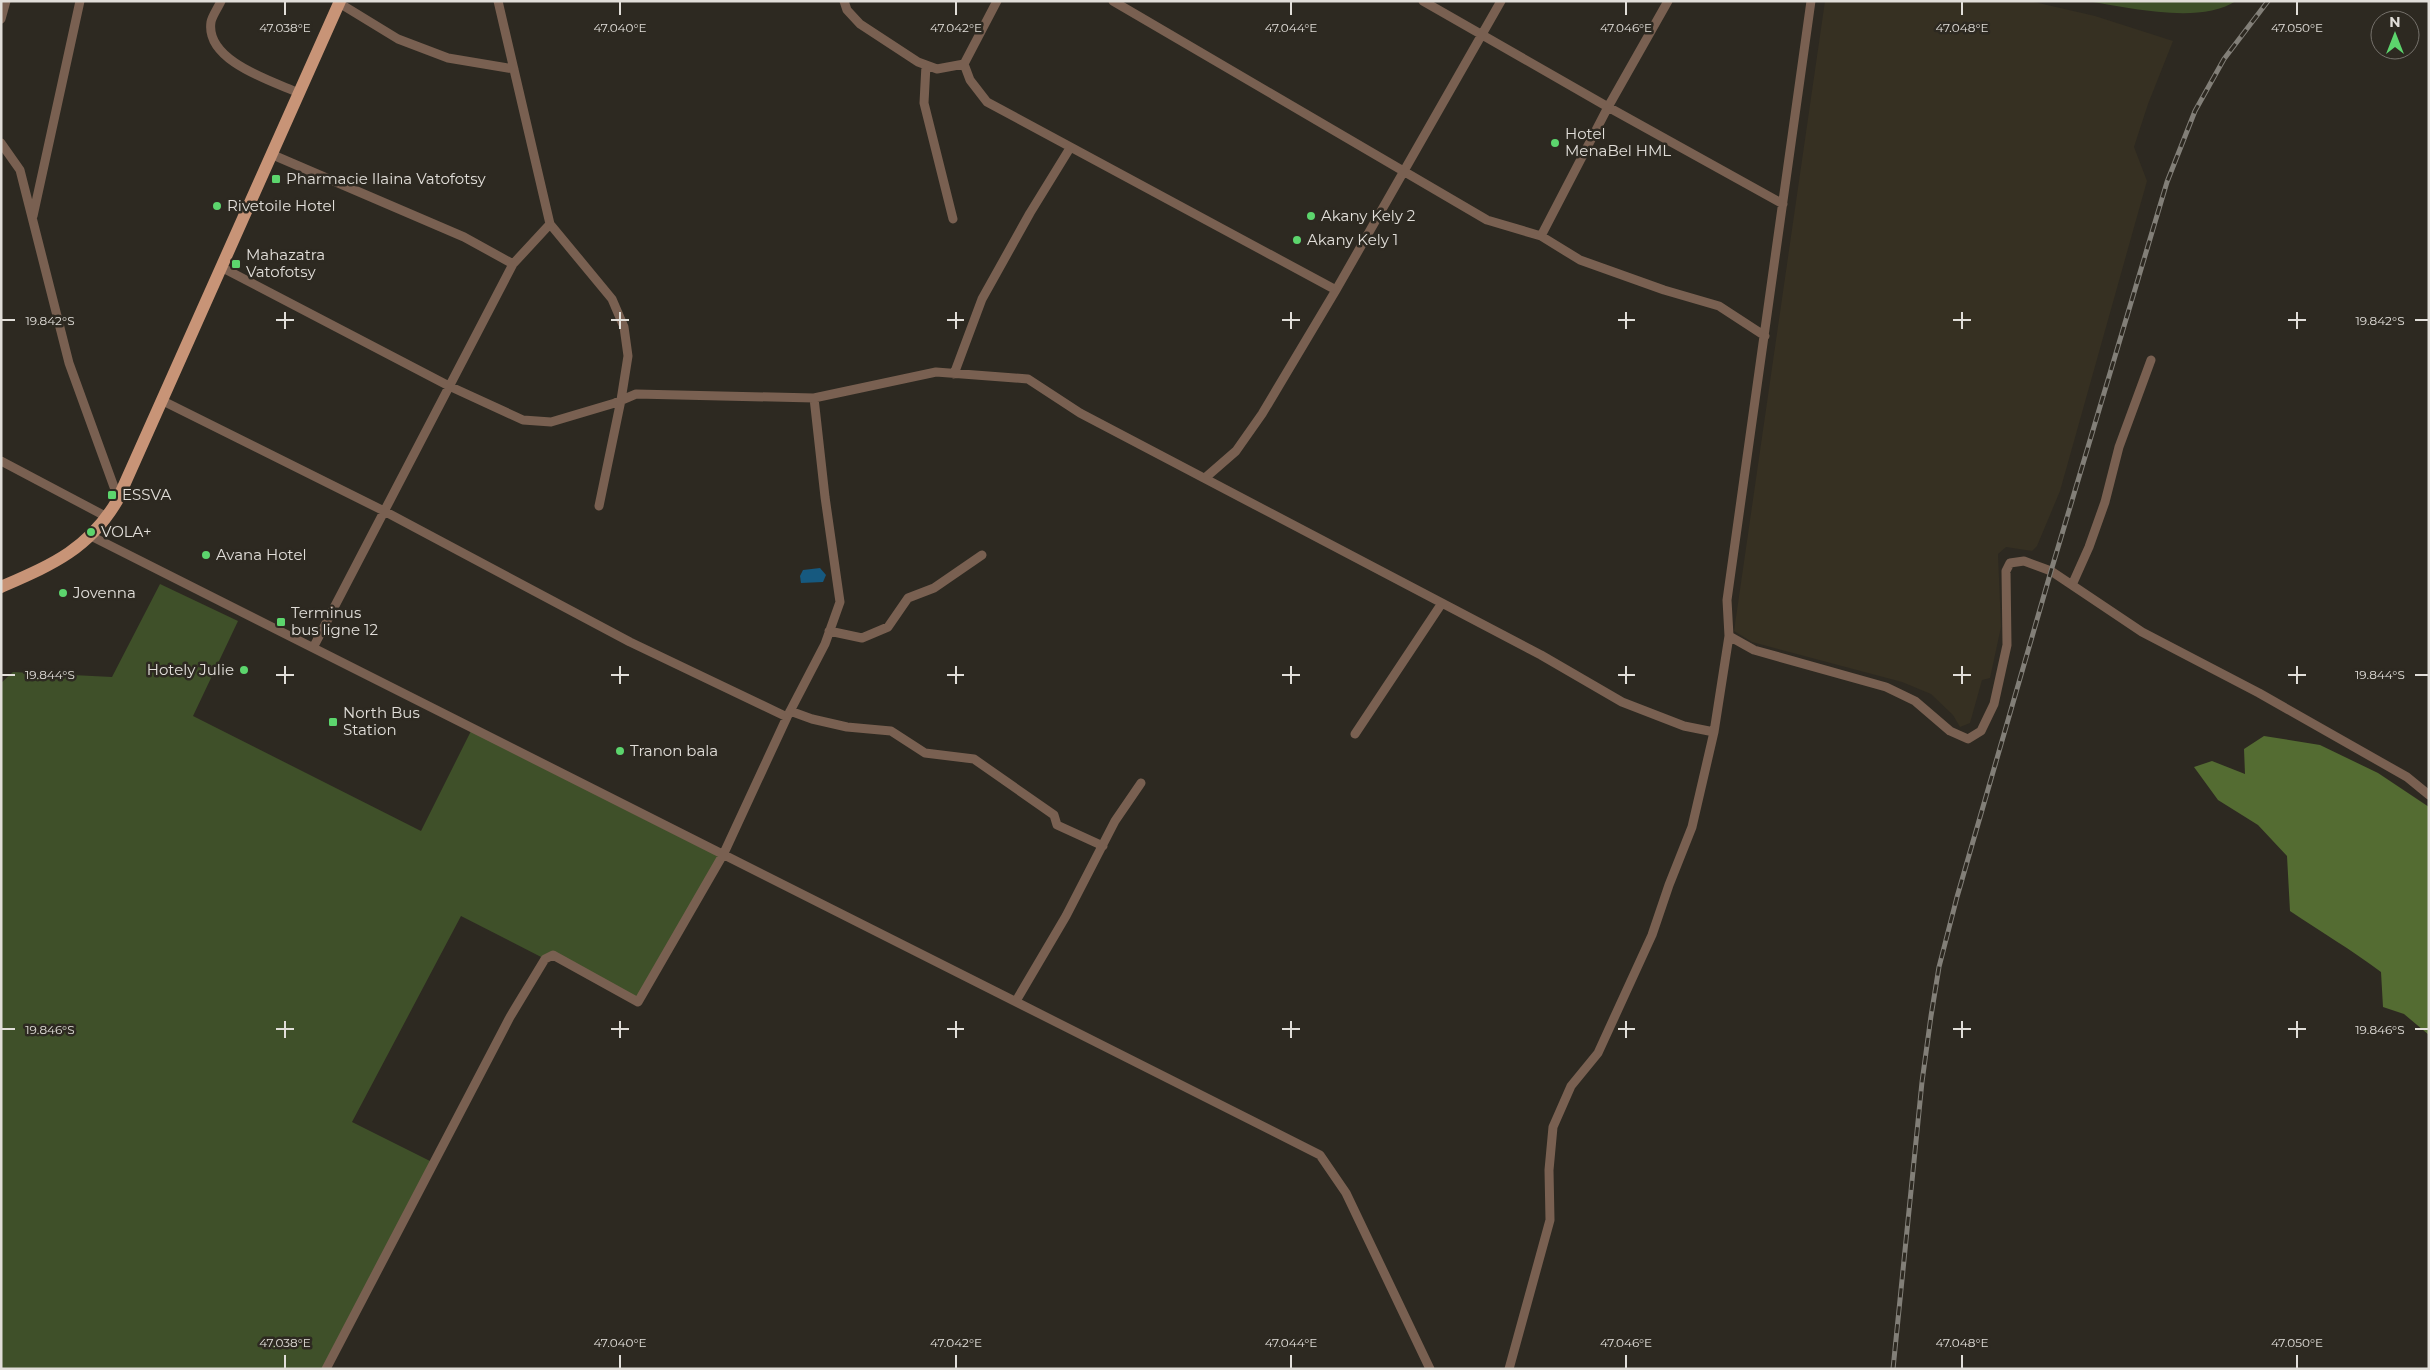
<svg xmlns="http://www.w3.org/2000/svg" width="2430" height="1370" viewBox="0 0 2430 1370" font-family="Montserrat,sans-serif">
<rect width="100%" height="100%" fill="#2d2921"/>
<!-- built -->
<path fill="#363022" d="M1825 1H2030L2095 16 2173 41 2148 104 2134 147 2147 181 2060 491 2037 546 2032 551 2006 547 1998 554 2001 627 1990 678 1982 680 1970 723 1960 727 1953 715 1931 694 1902 682 1752 642 1734 631Z"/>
<!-- green -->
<path fill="#3f5029" d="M2086 1H2236C2199 25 2128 7 2086 1Z
M160 584 238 621 193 716 421 831 473 727 724 853 638 1002 553 955 545 959 461 916 352 1122 434 1163 326 1369H1V683L13 672 112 677Z"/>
<!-- forest -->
<path fill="#546c32" d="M2264 736 2320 745 2378 773 2429 807V1035L2404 1014 2383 1007 2381 972C2352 950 2321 932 2290 911L2287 856 2258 825 2218 800 2194 767 2212 761 2245 774 2244 749Z"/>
<!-- water -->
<path fill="#16597f" d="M820 568 826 575 823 582 801 583 800 576 803 570Z"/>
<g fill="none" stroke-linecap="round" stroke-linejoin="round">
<!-- minor -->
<path stroke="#796051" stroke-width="9" d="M221 1C218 8 212 16 211 22 205 61 272 81 299 93
M498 1 550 224 612 299 624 327 628 356 621 400 599 506
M844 1 847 10 860 24 918 62 937 69 964 64
M997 1 964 64 970 80 987 102 1336 290
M1113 1 1487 220 1541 236 1580 260 1664 290 1719 306 1765 336
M1423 1 1608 107 1783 204
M339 3 398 39 448 58 514 69
M1 19 6 1
M926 65 924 103 953 219
M1 143 20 170 69 363 118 498
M273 155 464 237 513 264
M33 216 80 1
M1541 236 1608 107 1668 1
M221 267 449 386 523 420 551 422 615 403 636 394 814 398 936 372 1028 379 1080 413 1541 655 1622 702 1684 726 1714 732
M954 374 982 299 1030 213 1070 148
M163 401 384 511 630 642 787 717
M1 461 107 517
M1205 478 1236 451 1262 414 1336 290 1501 1
M91 536 1320 1155 1346 1193 1430 1369
M2072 585 2089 547 2105 502 2119 447 2151 360
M829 631 862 638 888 627 908 598 934 588 982 555
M1729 636 1754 650 1886 687 1915 701 1950 731 1968 739 1981 731 1994 704 2007 645 2006 571 2010 563 2024 561 2051 571 2142 632 2259 693 2407 777 2429 795
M314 646 513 264 550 224
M790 711 812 719 847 727 891 731 925 753 974 759 1054 815 1057 825 1103 846
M1355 734 1442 603
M1016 1001 1066 916 1115 821 1141 783
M326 1369 510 1017 545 959 553 955 638 1002 724 853 787 717 825 644 840 602 825 497 814 398
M1509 1369 1550 1220 1549 1170 1553 1127 1571 1086 1598 1053 1652 935 1669 885 1692 827 1714 732 1729 636 1727 600 1811 1"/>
<!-- primary -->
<path stroke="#c89477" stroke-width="12" d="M1 587C51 565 88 550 117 501L340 1"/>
<!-- rail casing -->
<g stroke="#827f78" stroke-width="5">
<path id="rail" d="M1893 1369 1922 1082 1931 1016 1939 967 1957 897 2051 571 2167 182 2195 111 2224 59 2268 1"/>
</g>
<!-- rail -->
<use href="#rail" stroke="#2d2921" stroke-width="3" stroke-dasharray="9" stroke-linecap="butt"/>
</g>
<!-- ticks -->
<path fill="none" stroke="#e1ded9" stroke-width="2" d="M285 2V15M620 2V15M956 2V15M1291 2V15M1626 2V15M1962 2V15M2297 2V15M285 312V329M620 312V329M956 312V329M1291 312V329M1626 312V329M1962 312V329M2297 312V329M2 320H15M276 320H294M611 320H629M947 320H964M1282 320H1300M1618 320H1635M1953 320H1971M2288 320H2306M2415 320H2428M285 666V684M620 666V684M956 666V684M1291 666V684M1626 666V684M1962 666V684M2297 666V684M2 675H15M276 675H294M611 675H629M947 675H964M1282 675H1300M1618 675H1635M1953 675H1971M2288 675H2306M2415 675H2428M285 1021V1038M620 1021V1038M956 1021V1038M1291 1021V1038M1626 1021V1038M1962 1021V1038M2297 1021V1038M2 1029H15M276 1029H294M611 1029H629M947 1029H964M1282 1029H1300M1618 1029H1635M1953 1029H1971M2288 1029H2306M2415 1029H2428M285 1355V1368M620 1355V1368M956 1355V1368M1291 1355V1368M1626 1355V1368M1962 1355V1368M2297 1355V1368"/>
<!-- markers -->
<g fill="#5cd56d" stroke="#2d2921" stroke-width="2">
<circle cx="1555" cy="143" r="5"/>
<rect x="271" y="174" width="10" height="10" rx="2.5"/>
<circle cx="217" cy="206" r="5"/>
<circle cx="1311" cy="216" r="5"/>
<circle cx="1297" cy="240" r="5"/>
<rect x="231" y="259" width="10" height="10" rx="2.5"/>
<rect x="107" y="490" width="10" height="10" rx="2.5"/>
<circle cx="91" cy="532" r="5"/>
<circle cx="206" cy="555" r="5"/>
<circle cx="63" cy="593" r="5"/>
<rect x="276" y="617" width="10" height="10" rx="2.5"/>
<circle cx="244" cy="670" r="5"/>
<rect x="328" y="717" width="10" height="10" rx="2.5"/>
<circle cx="620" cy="751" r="5"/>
</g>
<g text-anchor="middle" stroke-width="5" stroke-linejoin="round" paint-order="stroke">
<!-- poi labels -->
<g font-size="15" fill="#e1ded9" stroke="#2d2921" text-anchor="start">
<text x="1565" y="139">Hotel<tspan x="1565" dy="17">MenaBel HML</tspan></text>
<text x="286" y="184">Pharmacie Ilaina Vatofotsy</text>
<text x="227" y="211">Rivetoile Hotel</text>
<text x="1321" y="221">Akany Kely 2</text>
<text x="1307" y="245">Akany Kely 1</text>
<text x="246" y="260">Mahazatra<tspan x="246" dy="17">Vatofotsy</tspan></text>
<text x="122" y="500">ESSVA</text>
<text x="101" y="537">VOLA+</text>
<text x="216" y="560">Avana Hotel</text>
<text x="73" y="598">Jovenna</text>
<text x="291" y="618">Terminus<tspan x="291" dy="17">bus ligne 12</tspan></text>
<text x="234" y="675" text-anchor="end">Hotely Julie</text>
<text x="343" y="718">North Bus<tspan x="343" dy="17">Station</tspan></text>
<text x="630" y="756">Tranon bala</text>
</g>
</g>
<g font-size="12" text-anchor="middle" fill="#e1ded9" stroke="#2d2921" stroke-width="5" stroke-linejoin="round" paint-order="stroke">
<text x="285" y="32">47.038°E</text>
<text x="620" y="32">47.040°E</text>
<text x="956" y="32">47.042°E</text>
<text x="1291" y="32">47.044°E</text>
<text x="1626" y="32">47.046°E</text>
<text x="1962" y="32">47.048°E</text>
<text x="2297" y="32">47.050°E</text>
<text x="50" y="325">19.842°S</text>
<text x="2380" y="325">19.842°S</text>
<text x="50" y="679">19.844°S</text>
<text x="2380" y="679">19.844°S</text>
<text x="50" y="1034">19.846°S</text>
<text x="2380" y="1034">19.846°S</text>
<text x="285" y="1347">47.038°E</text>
<text x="620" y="1347">47.040°E</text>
<text x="956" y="1347">47.042°E</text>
<text x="1291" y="1347">47.044°E</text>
<text x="1626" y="1347">47.046°E</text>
<text x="1962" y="1347">47.048°E</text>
<text x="2297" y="1347">47.050°E</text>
</g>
<!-- border -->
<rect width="2430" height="1370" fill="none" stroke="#e1ded9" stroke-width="5"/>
<!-- north arrow -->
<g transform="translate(2395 35)"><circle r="24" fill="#2d2921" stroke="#75716b"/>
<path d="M0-4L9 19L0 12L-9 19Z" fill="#5cd56d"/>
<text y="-8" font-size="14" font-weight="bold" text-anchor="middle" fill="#e1ded9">N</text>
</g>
</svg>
